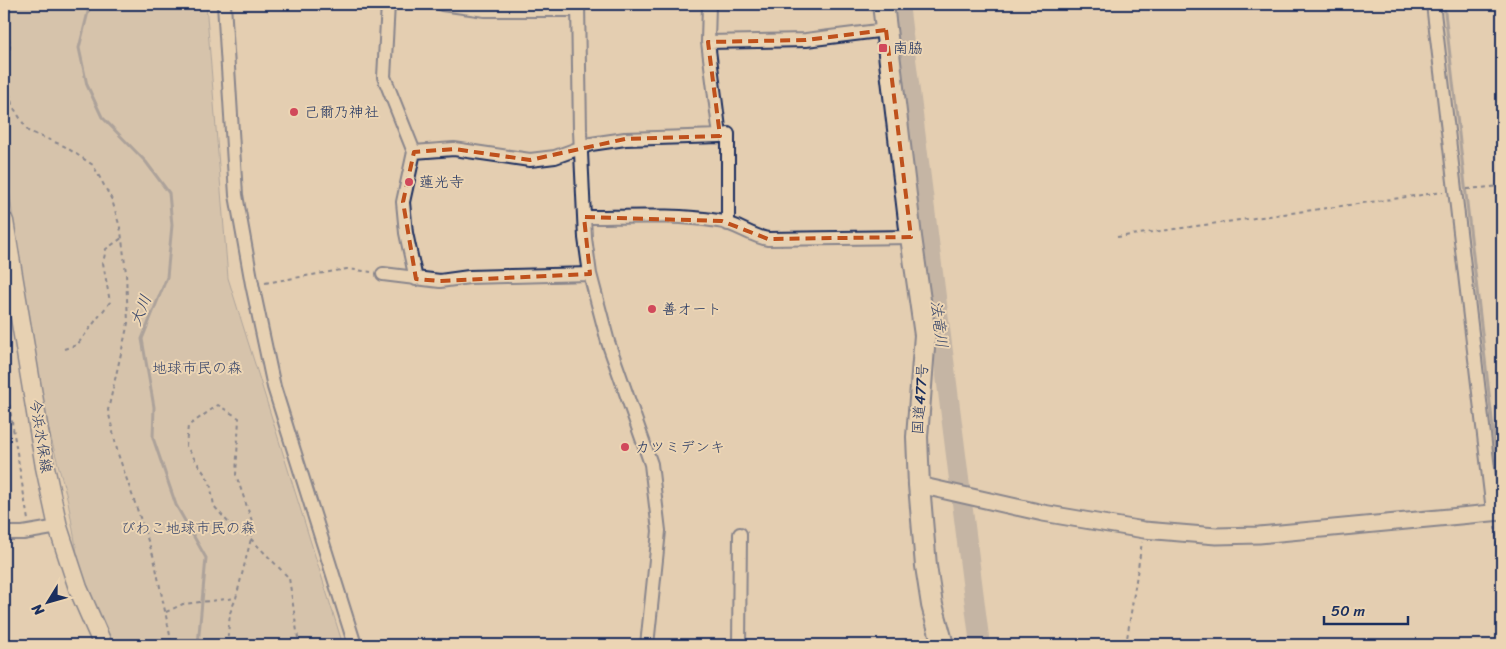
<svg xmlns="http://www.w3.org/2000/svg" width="1506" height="649" viewBox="0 0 1506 649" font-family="Sriracha,'Klee One',sans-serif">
<rect width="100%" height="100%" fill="#e4ceb1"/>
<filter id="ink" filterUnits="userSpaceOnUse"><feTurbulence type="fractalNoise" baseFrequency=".02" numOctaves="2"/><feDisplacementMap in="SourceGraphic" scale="10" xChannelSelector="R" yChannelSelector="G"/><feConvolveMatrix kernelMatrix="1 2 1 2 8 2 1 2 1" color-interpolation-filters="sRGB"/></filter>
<g filter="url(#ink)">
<!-- green -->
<path fill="#c6b7a5" stroke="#707382" d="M4 4H206L228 278 343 645H109L79 564 68 501 36 383 8 182 4 168Z"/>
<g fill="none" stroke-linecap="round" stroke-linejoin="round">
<!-- stream -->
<path stroke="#6a6d7f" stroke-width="3" d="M90 4 79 48 87 85 102 117 146 162 169 193 172 225 167 277 142 339 154 407 153 438 176 505 206 558 198 645
M1444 4 1502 506"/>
<!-- river -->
<path stroke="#9f9795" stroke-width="20" d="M899 4 980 645"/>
<!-- minor casing -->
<g stroke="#1b2f5e" stroke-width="16">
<path id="minor" d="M224 4 236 195 252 284 274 387 355 645
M388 4 384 77 414 152 403 202 406 233 416 279
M442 4 485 10H578
M578 4 580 131 585 238 590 274 608 342 651 464 659 531 647 645
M709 4 708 42 806 40 886 30
M1433 4 1493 511
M708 42 720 136
M414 152 454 149 530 160 555 157 591 144 625 139 720 136 728 134V224
M584 217C628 217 674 214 718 221 736 223 750 236 768 239L911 237
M383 274 440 281 469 277 590 274
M4 533H23L58 527
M739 645 740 534"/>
</g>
<!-- tertiary casing -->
<g stroke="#1b2f5e" stroke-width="19">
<path id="tertiary" d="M919 485 1043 513 1144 530 1216 536 1259 535 1502 512"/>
</g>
<!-- secondary casing -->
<g stroke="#1b2f5e" stroke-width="21">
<path id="secondary" d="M4 221 45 467 58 527 78 588 103 645"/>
</g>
<!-- trunk casing -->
<g stroke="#1b2f5e" stroke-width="24">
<path id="trunk" d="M883 4 911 237 925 335 917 437 919 485 926 566 932 605 943 645"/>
</g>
<!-- path -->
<path stroke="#1b2f5e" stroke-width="2" stroke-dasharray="4 4" stroke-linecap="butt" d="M4 6 10 46 6 71 12 105 28 131 64 146 93 165 112 200 121 231 126 273 128 323 108 410 118 454 154 558 172 645
M1467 189 1502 186
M1117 237 1443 192
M265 283 347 269 371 272
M64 349 77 345 110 302 103 263 106 249 122 238
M4 373 28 520
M1495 526 1502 593
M166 612 183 604 236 598
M227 645 230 613 236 598 254 527 236 475 239 418 218 405 188 426 186 446 210 482 214 506 227 521 251 539 289 578 299 645
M1126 645 1142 542"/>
<!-- minor -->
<use href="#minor" stroke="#ecd5b4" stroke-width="12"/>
<!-- tertiary -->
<use href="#tertiary" stroke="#ecd5b4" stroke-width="15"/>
<!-- secondary -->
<use href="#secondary" stroke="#ecd5b4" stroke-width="18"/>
<!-- trunk -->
<use href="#trunk" stroke="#ecd5b4" stroke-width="20"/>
</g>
</g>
<!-- marked area -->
<path d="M0 0H1506V649H0ZM886 30 911 237 768 239 722 221 584 217 590 274 440 281 416 279 403 202 414 152 454 149 530 160 625 139 720 136 708 42 806 40Z" fill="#e4ceb1" fill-opacity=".55" fill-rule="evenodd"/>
<path fill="none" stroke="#bf511c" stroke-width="4" stroke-dasharray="10 6" stroke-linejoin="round" d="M886 30 911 237 768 239 722 221 584 217 590 274 440 281 416 279 403 202 414 152 454 149 530 160 625 139 720 136 708 42 806 40Z"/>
<!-- markers -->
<g fill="#d1495b" stroke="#ecd5b4" stroke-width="2">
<rect x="878" y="43" width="10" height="10" rx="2.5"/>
<circle cx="294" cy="112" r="5"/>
<circle cx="409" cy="182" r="5"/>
<circle cx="652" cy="309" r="5"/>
<circle cx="625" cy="447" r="5"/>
</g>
<g text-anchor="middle" stroke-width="4" stroke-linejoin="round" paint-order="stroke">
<!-- poi labels -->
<g font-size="15" fill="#1b2f5e" stroke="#ecd5b4" text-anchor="start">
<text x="893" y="53">南脇</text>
<text x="304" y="117">己爾乃神社</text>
<text x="419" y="187">蓮光寺</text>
<text x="662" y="314">善オート</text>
<text x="635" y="452">カツミデンキ</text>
</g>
<!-- park labels -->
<g font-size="15" fill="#354369" stroke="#ecd5b4">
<text x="197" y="373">地球市民の森</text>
<text x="188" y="533">びわこ地球市民の森</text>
</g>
<!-- street labels -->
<g font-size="15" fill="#1b2f5e" stroke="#ecd5b4">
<text transform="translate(920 399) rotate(-86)" y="5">国道477号</text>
<text transform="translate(41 436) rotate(81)" y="5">今浜水保線</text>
</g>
<!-- water labels -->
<g font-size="16" font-style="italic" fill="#354469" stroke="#ecd5b4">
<text transform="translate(140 310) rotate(-68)" y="6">大川</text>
<text transform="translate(940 324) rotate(83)" y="6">法竜川</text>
</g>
</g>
<!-- margin -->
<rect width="1506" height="649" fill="none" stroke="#ecd5b4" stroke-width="20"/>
<rect x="10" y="10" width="1486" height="629" fill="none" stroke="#1b2f5e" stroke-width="2" filter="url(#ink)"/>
<!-- north arrow -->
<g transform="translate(48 602) rotate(233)" stroke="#ecd5b4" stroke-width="4" paint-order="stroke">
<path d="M0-4L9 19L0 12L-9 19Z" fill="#1b2f5e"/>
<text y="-8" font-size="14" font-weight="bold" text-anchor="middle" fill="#1b2f5e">N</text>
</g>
<!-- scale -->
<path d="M1324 616v8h84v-8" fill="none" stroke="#1b2f5e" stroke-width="2.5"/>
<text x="1331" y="616" font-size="15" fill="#1b2f5e" stroke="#ecd5b4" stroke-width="4" paint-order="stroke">50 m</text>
</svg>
